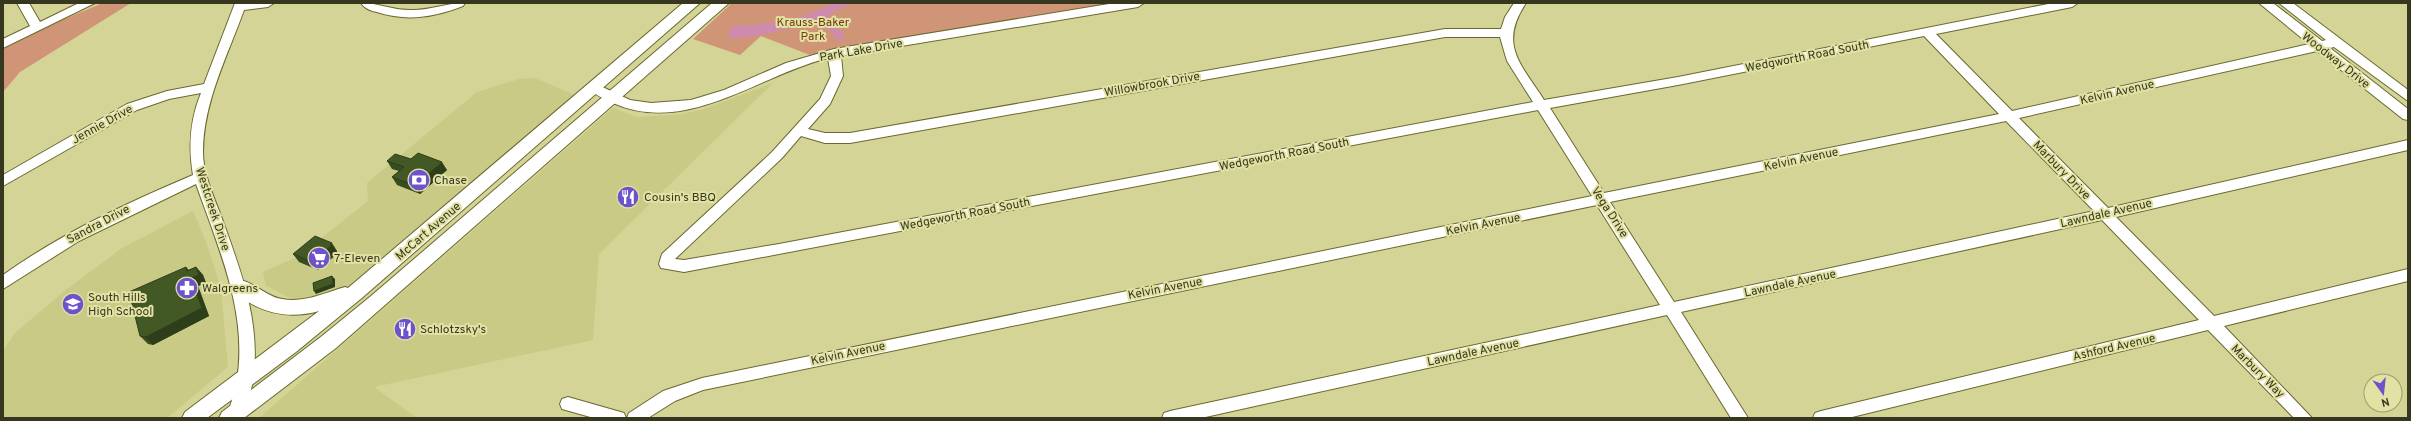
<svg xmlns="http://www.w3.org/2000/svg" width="2411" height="421" viewBox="0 0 2411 421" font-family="Overpass,sans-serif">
<rect width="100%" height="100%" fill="#d4d497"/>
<!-- built -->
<path fill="#c9ca85" d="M535 78 577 96 355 283 323 297 296 301 266 286 263 272 297 257 368 201 367 183 477 92 519 79Z
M773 83 599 254 593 340 374 387 417 418H259L613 108 637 117 683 114 704 109Z
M193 211 206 242 221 288 228 367 167 418H3V351L15 333 67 289 122 248Z"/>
<!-- green -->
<path fill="#d09577" d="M103 3H131L20 72 3 92V49L57 22Z
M732 3H1122L810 55 761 36 740 55 693 39Z"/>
<!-- water -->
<path fill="#cf8bad" d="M834 3H853L831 13 829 17 831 24 844 34 843 40 837 41 831 31 817 24 803 25 756 36 728 39 731 26C772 24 796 22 834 3Z"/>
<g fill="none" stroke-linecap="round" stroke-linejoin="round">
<!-- minor casing -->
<g stroke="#69692f" stroke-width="2">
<path id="minor" d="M17 3H29L40 22 79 3H95L3 48V39L30 26Z
M235 3H274L268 7 244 10C228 55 203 102 203 152 203 176 216 201 224 224 242 274 261 325 253 380 251 393 246 405 243 418H227C230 405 235 392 237 380 248 312 218 247 196 184L79 241 3 289V275C62 233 127 203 193 175 188 146 190 120 201 93L169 99 137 110 3 186V175L127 104 167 91 204 84Z
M361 3C379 3 394 11 413 10 431 10 447 3 465 3L463 6C435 17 407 22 377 12 371 11 364 8 361 3Z
M1115 3H1144L1138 7 841 56 843 76 830 104 808 129 825 133H850L1445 29H1501L1505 17 1514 3H1526C1498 45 1521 64 1544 100L1678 77 2053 3H2078L2072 7 1936 34 2012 111 2309 44 2259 3H2273L2322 41 2326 40 2279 3H2293L2408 90V101L2334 47 2330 48 2408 109V120L2403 119 2317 51 2019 118 2108 208 2408 140V150L2116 217 2214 316 2408 269V281L2224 326 2312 418H2294L2208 330 1848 418H1813L1815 413 1821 411 2199 320 2102 220 1681 312 1748 418H1731L1667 315 1201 418H1162L1164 413 1170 411 1660 305 1597 205 703 390 675 401 648 418H627L629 413 663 391 702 378 1592 196 1538 110 684 272 661 268 659 264 662 254 772 152 820 99 831 76 828 58C759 75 687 136 613 103 605 99 592 94 588 87L594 83 630 100 651 103 691 100 724 90 786 63 834 49ZM1924 36 1999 114 1604 193 1550 108 1678 85ZM1445 37H1500L1507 61 1533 102 779 244 684 260 675 259 782 158 801 136 825 143H850ZM2006 121 2094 211 1674 302 1610 202Z
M568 397 624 413 626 418H594L562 409 560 404 562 399Z"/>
</g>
<!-- major casing -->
<g stroke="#69692f" stroke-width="2">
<path id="major" d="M683 3H700L363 297 296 352 207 418H182L185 412 319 311C291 319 265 314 242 298 236 294 232 292 229 286L231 281C249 275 264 297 282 299 305 303 324 293 345 287L348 288Z
M712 3H729L336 348 244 418H219L222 412 322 336 371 296Z"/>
</g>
<!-- minor -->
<use href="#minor" fill="#fff" fill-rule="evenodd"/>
<!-- major -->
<use href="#major" fill="#fff" fill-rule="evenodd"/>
</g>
<!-- wall -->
<path fill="#394c20" d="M411 159 447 170 420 194 397 185 392 177 399 171 392 169 387 161Z
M337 251V252L338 253 318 270 299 262 293 254Z
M186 267 188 270 196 267 203 275 206 283 198 286 209 316 153 345 148 344 140 336Z"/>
<!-- shaded-wall -->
<path fill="#2e3e1a" d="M442 162 447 170 420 194 415 186Z
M332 243 337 251V252L338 253 318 270 312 262Z
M186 267 193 275 196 267 203 275 206 283 198 286 209 316 153 345 146 337 187 271Z
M332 276 335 279V287L316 294 314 291Z"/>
<!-- building -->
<path fill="#425825" stroke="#2e3e1a" d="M418 153 442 162 415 186 392 177 404 167 387 161 395 154 411 159Z
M315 236 332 243 330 244 332 245 312 262 293 254Z
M186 267 187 271 196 267 199 275 191 278 202 308 146 337 140 336 129 292Z
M332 276 333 284 314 291 313 283Z"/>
<!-- icons -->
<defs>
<g id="bank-disc" transform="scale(1.15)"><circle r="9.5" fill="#6c52cb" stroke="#e1e2a4"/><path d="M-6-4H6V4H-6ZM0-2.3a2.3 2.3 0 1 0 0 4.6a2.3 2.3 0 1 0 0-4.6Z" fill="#fff"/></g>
<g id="restaurant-disc" transform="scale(1.15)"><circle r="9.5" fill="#6c52cb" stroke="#e1e2a4"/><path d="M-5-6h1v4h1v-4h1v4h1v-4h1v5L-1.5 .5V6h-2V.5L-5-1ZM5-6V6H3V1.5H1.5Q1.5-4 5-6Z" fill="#fff"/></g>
<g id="supermarket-disc" transform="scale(1.15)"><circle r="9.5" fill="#6c52cb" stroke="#e1e2a4"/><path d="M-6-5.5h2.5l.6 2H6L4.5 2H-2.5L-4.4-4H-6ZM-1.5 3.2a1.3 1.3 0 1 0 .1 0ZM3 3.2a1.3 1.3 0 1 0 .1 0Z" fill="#fff"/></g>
<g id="pharmacy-disc" transform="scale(1.15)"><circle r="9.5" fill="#6c52cb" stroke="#e1e2a4"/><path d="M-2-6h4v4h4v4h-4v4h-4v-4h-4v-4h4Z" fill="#fff"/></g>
<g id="school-disc" transform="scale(1.15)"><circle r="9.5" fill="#6c52cb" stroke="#e1e2a4"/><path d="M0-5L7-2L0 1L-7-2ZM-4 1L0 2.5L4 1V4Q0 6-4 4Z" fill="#fff"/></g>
</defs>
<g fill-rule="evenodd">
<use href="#bank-disc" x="419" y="180"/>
<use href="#restaurant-disc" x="628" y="197"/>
<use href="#supermarket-disc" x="319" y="258"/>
<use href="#pharmacy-disc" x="187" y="288"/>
<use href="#school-disc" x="73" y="304"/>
<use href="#restaurant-disc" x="405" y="329"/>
</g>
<g text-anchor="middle" stroke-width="4" stroke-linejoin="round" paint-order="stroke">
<!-- park labels -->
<g font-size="12" fill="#773913" stroke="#e1e2a4">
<text x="813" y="26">Krauss-Baker<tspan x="813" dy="14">Park</tspan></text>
</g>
<!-- street labels -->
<g font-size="12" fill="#36371e" stroke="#e1e2a4">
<text transform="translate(861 50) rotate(-10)" y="4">Park Lake Drive</text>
<text transform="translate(1807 56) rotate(-11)" y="4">Wedgworth Road South</text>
<text transform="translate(2336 60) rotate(38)" y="4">Woodway Drive</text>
<text transform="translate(1152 84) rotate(-10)" y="4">Willowbrook Drive</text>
<text transform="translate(2117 92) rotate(-13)" y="4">Kelvin Avenue</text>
<text transform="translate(102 124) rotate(-29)" y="4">Jennie Drive</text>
<text transform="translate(1284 154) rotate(-11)" y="4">Wedgeworth Road South</text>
<text transform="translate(1801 159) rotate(-12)" y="4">Kelvin Avenue</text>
<text transform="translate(2062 170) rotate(46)" y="4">Marbury Drive</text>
<text transform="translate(213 209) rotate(72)" y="4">Westcreek Drive</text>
<text transform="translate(1610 212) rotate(57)" y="4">Vega Drive</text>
<text transform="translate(2106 213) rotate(-13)" y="4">Lawndale Avenue</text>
<text transform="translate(965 214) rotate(-11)" y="4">Wedgeworth Road South</text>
<text transform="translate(98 224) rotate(-28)" y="4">Sandra Drive</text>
<text transform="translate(1483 224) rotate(-11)" y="4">Kelvin Avenue</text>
<text transform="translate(428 231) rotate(-41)" y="4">McCart Avenue</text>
<text transform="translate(1790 283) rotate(-12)" y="4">Lawndale Avenue</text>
<text transform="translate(1165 288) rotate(-11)" y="4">Kelvin Avenue</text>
<text transform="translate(2114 347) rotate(-13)" y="4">Ashford Avenue</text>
<text transform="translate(1473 352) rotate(-12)" y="4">Lawndale Avenue</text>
<text transform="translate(848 353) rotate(-12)" y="4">Kelvin Avenue</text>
<text transform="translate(2258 371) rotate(45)" y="4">Marbury Way</text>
</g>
<!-- poi labels -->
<g font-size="12" fill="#36371e" stroke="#e1e2a4" text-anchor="start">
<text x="434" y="184">Chase</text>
<text x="644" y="201">Cousin's BBQ</text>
<text x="334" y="262">7-Eleven</text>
<text x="202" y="292">Walgreens</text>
<text x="88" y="301">South Hills<tspan x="88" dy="14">High School</tspan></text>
<text x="420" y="333">Schlotzsky's</text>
</g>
</g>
<!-- border -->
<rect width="2411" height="421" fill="none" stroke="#36371e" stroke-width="8"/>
<!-- north arrow -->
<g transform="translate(2383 393) rotate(165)"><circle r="19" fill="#e1e2a4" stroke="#9d9e6e"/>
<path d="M0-3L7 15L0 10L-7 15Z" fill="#6c52cb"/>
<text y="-6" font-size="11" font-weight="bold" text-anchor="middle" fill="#36371e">N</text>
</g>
</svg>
